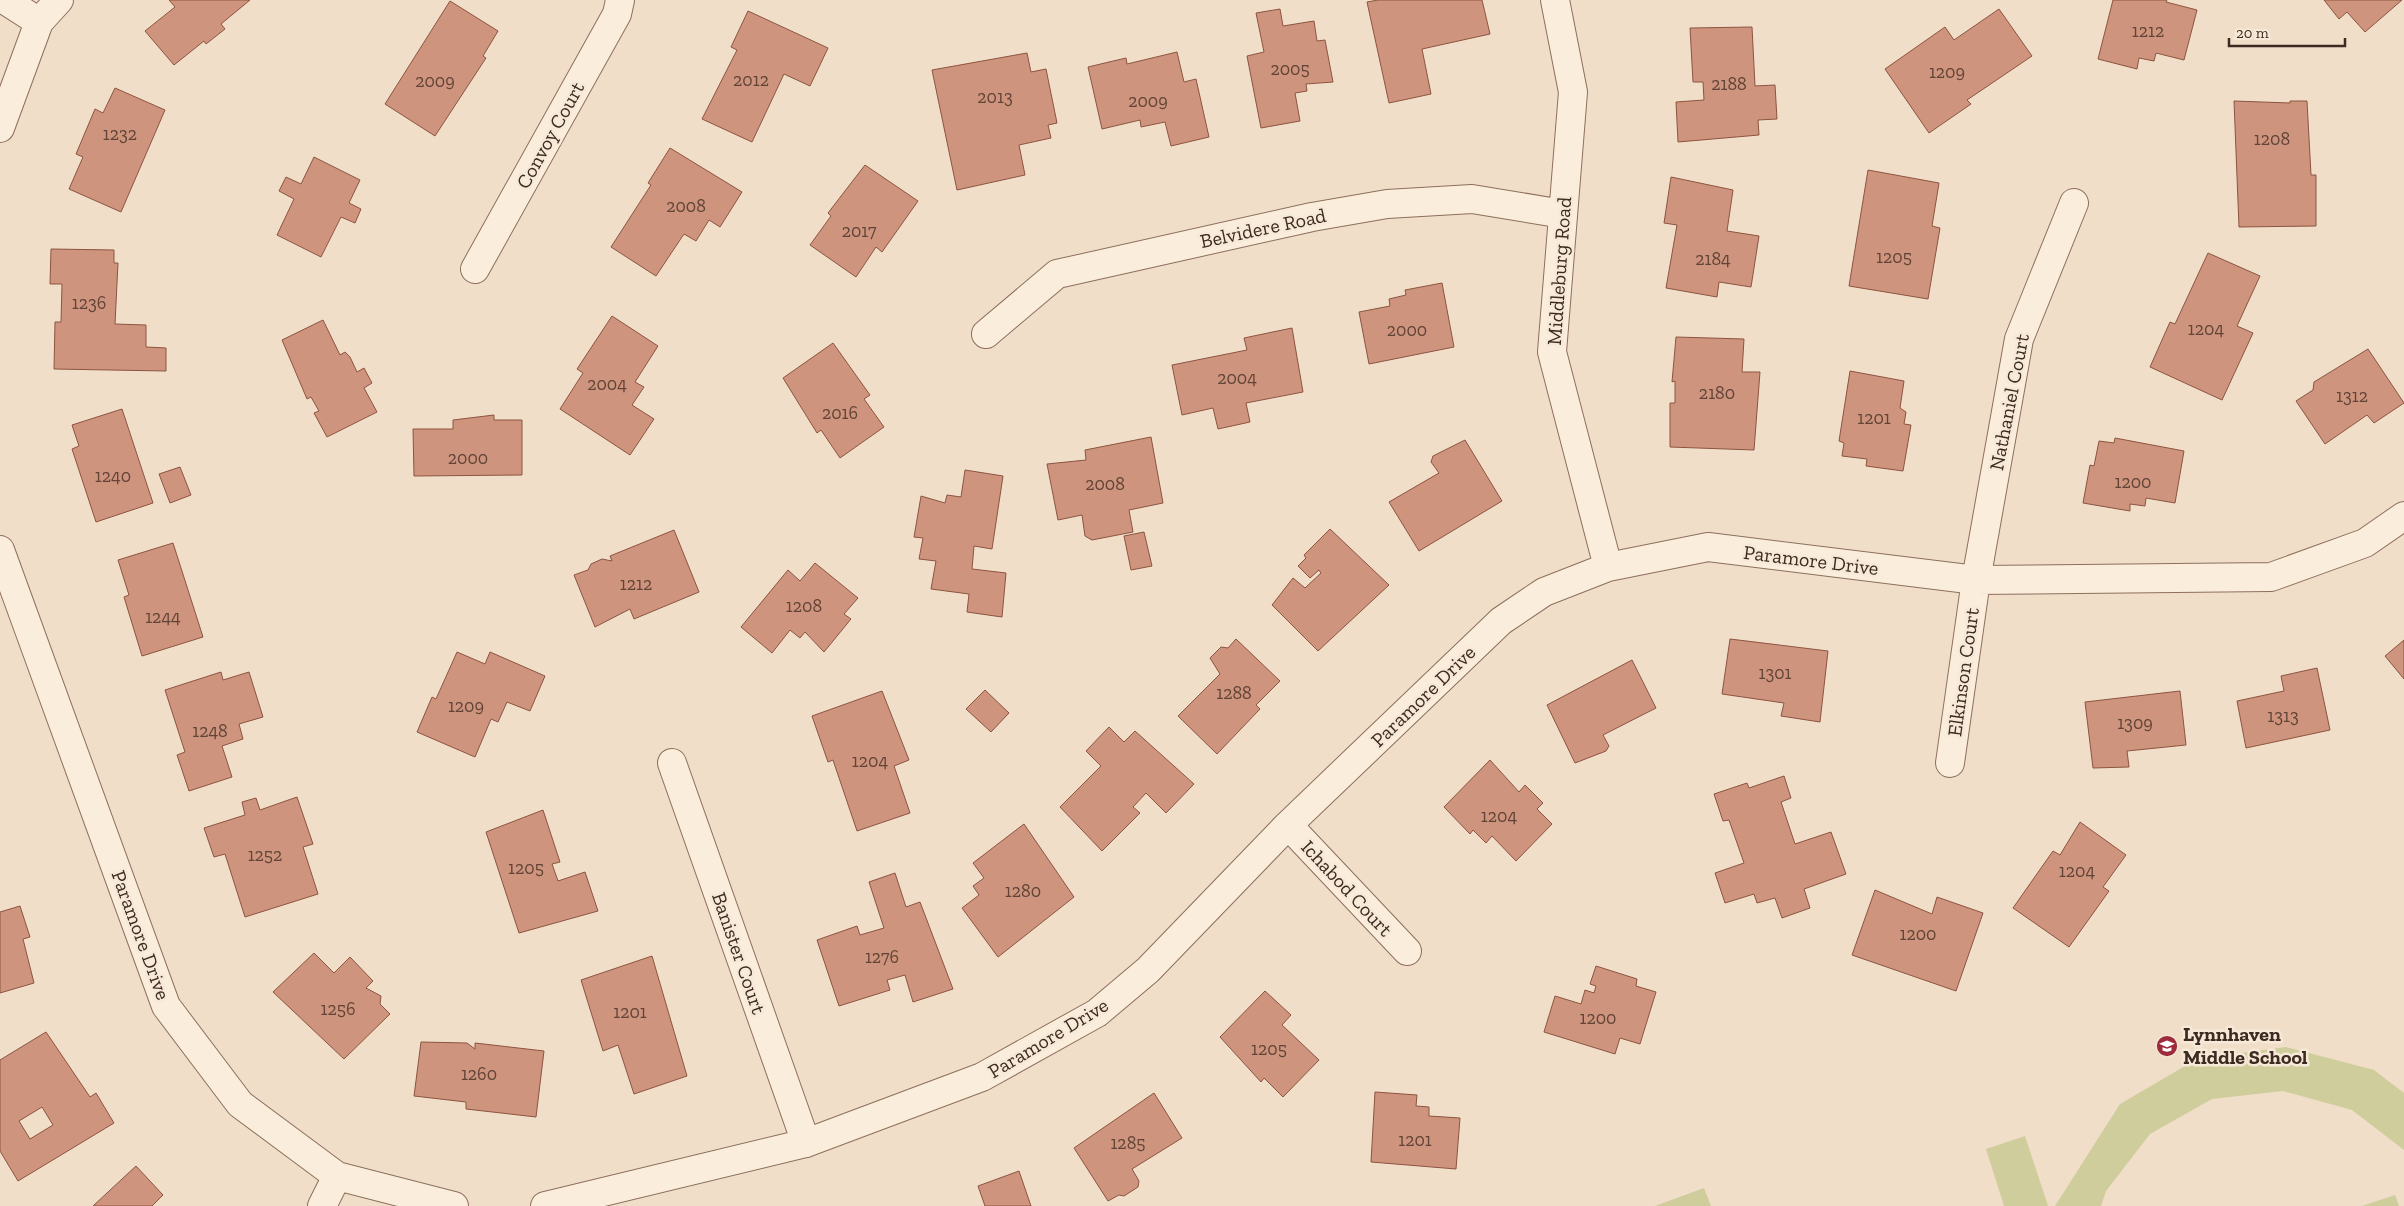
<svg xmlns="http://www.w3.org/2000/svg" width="2404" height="1206" viewBox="0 0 2404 1206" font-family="'Zilla Slab',serif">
<rect width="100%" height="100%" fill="#f0dec8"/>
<!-- green -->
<path fill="#cfcd9b" d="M2286 1047 2374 1070 2404 1093V1150L2352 1110 2283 1091 2212 1099 2150 1134 2106 1191 2101 1206H2055L2120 1104 2197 1059Z
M2025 1136 2048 1206H2004L1986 1149Z
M1704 1188 1711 1206H1655Z
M2395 1195 2399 1206H2362Z"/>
<!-- building -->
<path fill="#ce947d" stroke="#8c5441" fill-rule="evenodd" d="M169 0H250L221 24 225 29 206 44 204 41 174 65 145 31 175 7Z
M1378 0H1482L1490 34 1422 49 1431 94 1389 103 1367 2Z
M2113 0H2167L2166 2 2197 10 2184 60 2156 53 2154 61 2139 58 2137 69 2098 59Z
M2324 0H2402L2365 32 2347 12 2339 19Z
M450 1 498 31 483 56 486 58 435 136 385 104Z
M1280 9 1283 26 1314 21 1317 41 1325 40 1333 82 1306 84 1307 91 1295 93 1300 121 1261 128 1247 56 1264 52 1256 13Z
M1999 9 2032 56 1967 100 1971 104 1929 133 1885 69 1945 27 1954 40Z
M748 11 828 48 810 86 784 74 752 142 702 119 737 50 731 47Z
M1752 27 1755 86 1775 85 1777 119 1758 120 1759 135 1678 142 1676 102 1704 100 1703 82H1693L1690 28Z
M1177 52 1184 82 1196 79 1209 137 1171 146 1165 122 1141 127 1140 120 1102 129 1088 67 1126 58 1127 64Z
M1027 53 1031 72 1046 69 1057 123 1048 125 1051 138 1019 145 1025 175 957 190 932 70Z
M115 88 165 110 121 212 69 189 83 157 76 154 95 109 103 113Z
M2234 101 2290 103V101H2307L2311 175H2316V226L2239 227Z
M670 148 742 192 720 227 709 220 696 241 684 234 656 276 611 247 651 185 648 183Z
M314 157 360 180 349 203 361 209 355 223 341 217 321 257 277 235 294 199 279 191 286 177 301 184Z
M865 165 918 201 882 252 876 247 856 277 810 245 831 216 828 213Z
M1868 170 1939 183 1932 226 1940 228 1928 299 1849 286Z
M1671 177 1733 190 1727 231 1759 236 1751 287 1719 282 1717 297 1666 288 1677 225 1664 223Z
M51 249 114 250V263H118L115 324 146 325V347L166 348V371L54 369 55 322H61L62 284H50Z
M2208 253 2260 276 2237 326 2253 333 2222 400 2150 367 2170 322 2175 324Z
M1442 283 1454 347 1369 364 1359 312 1390 306 1389 299 1406 295 1405 290Z
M612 316 658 346 635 382 644 387 632 405 654 419 630 455 560 409 583 373 577 369Z
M323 320 340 355 345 352 350 357 357 372 364 368 372 383 364 388 377 412 327 437 314 413 319 411 311 397 307 399 282 340Z
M1292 328 1303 392 1246 403 1250 422 1218 429 1213 408 1182 415 1172 365 1247 350 1244 338Z
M1676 337 1744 339 1742 372H1760L1754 450 1670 447V403H1675V381L1672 382Z
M833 343 870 395 864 399 884 427 840 458 821 430 817 433 783 378Z
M2368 349 2404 403 2374 423 2367 415 2325 444 2296 401 2313 390 2314 382Z
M1850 371 1904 381 1900 408 1906 412 1904 424 1911 425 1903 471 1866 466 1867 459 1842 456 1844 443 1839 441Z
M122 409 153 503 96 522 72 449 79 446 72 425Z
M494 415V420H522V475L414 476 413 429H453V420Z
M1151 437 1163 503 1129 510 1133 532 1092 540 1085 536 1082 515 1058 520 1047 464 1086 460 1085 450Z
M2115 438 2184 451 2175 503 2146 498 2145 506 2130 504V511L2083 503 2090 465 2094 466 2099 441 2114 443Z
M1465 440 1502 501 1419 551 1389 502 1439 473 1431 462 1433 456Z
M180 467 191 495 170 503 159 474Z
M965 470 1003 476 992 549 974 546 972 569 1006 573 1002 617 967 612 969 594 931 589 936 561 919 559 923 538 914 537 921 496 945 503 947 495 961 497Z
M1330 529 1389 585 1318 651 1272 605 1293 578 1305 588 1321 573 1319 570 1310 578 1298 566 1306 558 1304 555Z
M674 530 699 592 634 619 630 609 595 627 574 575 588 570 591 564 602 559 612 561 610 556Z
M1144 532 1152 566 1131 570 1124 536Z
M173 543 203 637 142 656 124 597 129 595 118 560Z
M815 563 858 598 844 614 851 619 824 652 805 632 800 638 790 630 772 653 741 627 788 570 800 581Z
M1236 639 1280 681 1256 705 1260 709 1217 754 1178 716 1220 674 1210 658 1221 647 1228 648Z
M1730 639 1828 651 1820 722 1781 716 1784 703 1722 694Z
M2404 640V679L2385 656Z
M457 652 485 664 490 652 545 676 530 711 507 702 498 722 491 719 475 757 417 732 432 697 436 699Z
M1632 660 1656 708 1603 735 1609 746 1606 751 1575 763 1547 705Z
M2317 668 2330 730 2246 748 2237 701 2284 691 2281 676Z
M221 672 223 680 249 672 263 717 239 724 243 739 222 746 232 777 189 791 177 755 185 752 165 690Z
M985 690 1009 713 991 732 966 709Z
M882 691 909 760 894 766 910 813 857 831 833 760 828 762 812 716Z
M2180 691 2186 745 2127 751 2129 767 2093 768 2085 702Z
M1109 727 1124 742 1135 731 1194 784 1166 813 1146 793 1133 807 1140 813 1102 851 1060 807 1101 766 1086 751Z
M1490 760 1519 792 1525 785 1543 803 1537 809 1552 824 1516 861 1492 836 1486 843 1473 830 1470 834 1444 807Z
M1784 776 1791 798 1781 802 1795 844 1831 832 1846 874 1804 889 1810 908 1782 918 1775 898 1757 903 1754 894 1725 903 1715 873 1744 863 1729 820 1723 821 1714 794 1747 783 1749 788Z
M297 797 313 844 303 847 318 894 245 917 225 854 214 857 204 828 245 815 242 802 256 798 260 810Z
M543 810 560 862 552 864 558 881 585 872 598 911 519 933 486 832Z
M2080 822 2126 855 2103 887 2109 891 2069 947 2013 908 2053 851 2060 855Z
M1024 824 1074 897 998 957 962 908 979 895 973 886 984 878 973 863Z
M895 873 906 907 920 902 953 989 913 1002 905 975 887 980 890 990 839 1006 817 940 857 926 860 935 884 928 869 882Z
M1875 890 1932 914 1937 897 1983 913 1956 991 1852 955Z
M20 906 30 937 23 939 34 983 0 993V912Z
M314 953 334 973 350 957 373 981 366 988 381 996 380 1004 390 1014 344 1059 273 992Z
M652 956 687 1076 634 1094 618 1045 603 1051 581 980Z
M1596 966 1637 979 1636 986 1656 992 1640 1044 1620 1038 1615 1054 1544 1032 1555 996 1581 1004 1585 990 1594 993 1596 986 1590 984Z
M1265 991 1291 1015 1282 1025 1319 1060 1283 1097 1264 1078 1261 1082 1220 1037Z
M46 1032 90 1097 96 1093 114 1123 18 1181 0 1151V1060ZM42 1107 53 1125 30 1139 19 1121Z
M421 1042 467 1043 475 1049V1043L544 1051 536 1117 466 1109V1102L414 1096Z
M1375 1092 1417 1095 1416 1106 1429 1107V1116L1460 1118 1456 1169 1371 1162Z
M1154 1093 1182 1138 1132 1169 1139 1181 1138 1187 1124 1196 1119 1195 1108 1201 1074 1148Z
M136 1166 163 1195 152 1206H93Z
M1019 1171 1031 1206H985L978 1186Z"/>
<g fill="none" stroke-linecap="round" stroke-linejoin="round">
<!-- minor casing -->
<g stroke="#8d6f5c" stroke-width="30">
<path id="minor" d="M5 0 39 22
M1555 0 1573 92 1552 352 1608 567
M0 128 39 22 59 0
M475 269 617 14 620 0
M986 334 1057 274 1312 217 1387 204 1472 199 1563 214
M0 550 166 1006 240 1104 337 1176 454 1206
M672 763 806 1143
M1950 763 1976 580 2019 339 2074 203
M1288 825 1407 951
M322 1206 337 1176
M545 1206 806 1143 982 1077 1097 1013 1148 970 1288 825 1501 621 1544 592 1608 567 1708 547 1976 580 2271 577 2365 543 2404 516"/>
</g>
<!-- minor -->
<use href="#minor" stroke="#faeddc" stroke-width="28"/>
</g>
<!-- icons -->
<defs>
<g id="school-disc" transform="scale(1.125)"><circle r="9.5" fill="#9d2b3c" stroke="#f7e9d8"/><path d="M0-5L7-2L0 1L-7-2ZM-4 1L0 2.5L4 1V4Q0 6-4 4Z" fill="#fff"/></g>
</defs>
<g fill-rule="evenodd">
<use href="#school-disc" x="2167" y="1046"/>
</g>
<g text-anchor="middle" stroke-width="5" stroke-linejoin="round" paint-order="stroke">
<!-- number labels -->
<g font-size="18" fill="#614437">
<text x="2148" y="37">1212</text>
<text x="1290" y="75">2005</text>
<text x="1947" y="78">1209</text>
<text x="751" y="86">2012</text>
<text x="435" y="87">2009</text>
<text x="1729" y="90">2188</text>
<text x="995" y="103">2013</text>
<text x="1148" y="107">2009</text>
<text x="120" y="140">1232</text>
<text x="2272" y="145">1208</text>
<text x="686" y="212">2008</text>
<text x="859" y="237">2017</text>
<text x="1894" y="263">1205</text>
<text x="1713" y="265">2184</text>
<text x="89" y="309">1236</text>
<text x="2206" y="335">1204</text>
<text x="1407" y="336">2000</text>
<text x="1237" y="384">2004</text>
<text x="607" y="390">2004</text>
<text x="1717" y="399">2180</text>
<text x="2352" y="402">1312</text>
<text x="840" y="419">2016</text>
<text x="1874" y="424">1201</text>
<text x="468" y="464">2000</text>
<text x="113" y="482">1240</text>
<text x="2133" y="488">1200</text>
<text x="1105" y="490">2008</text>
<text x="636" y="590">1212</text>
<text x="804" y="612">1208</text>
<text x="163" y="623">1244</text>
<text x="1775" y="679">1301</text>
<text x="1234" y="699">1288</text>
<text x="466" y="712">1209</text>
<text x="2283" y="722">1313</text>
<text x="2135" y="729">1309</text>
<text x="210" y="737">1248</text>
<text x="870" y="767">1204</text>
<text x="1499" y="822">1204</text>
<text x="265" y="861">1252</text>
<text x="526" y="874">1205</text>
<text x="2077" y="877">1204</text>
<text x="1023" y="897">1280</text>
<text x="1918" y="940">1200</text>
<text x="882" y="963">1276</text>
<text x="338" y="1015">1256</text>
<text x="630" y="1018">1201</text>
<text x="1598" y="1024">1200</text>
<text x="1269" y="1055">1205</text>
<text x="479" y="1080">1260</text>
<text x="1415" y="1146">1201</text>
<text x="1128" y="1149">1285</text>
</g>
<!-- street labels -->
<g font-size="20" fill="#3d2a20" stroke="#f7e9d8">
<text transform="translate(550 135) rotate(-61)" y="7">Convoy Court</text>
<text transform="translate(1263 228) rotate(-12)" y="7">Belvidere Road</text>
<text transform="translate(1559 271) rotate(-86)" y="7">Middleburg Road</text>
<text transform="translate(2009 402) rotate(-79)" y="7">Nathaniel Court</text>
<text transform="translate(1811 560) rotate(7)" y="7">Paramore Drive</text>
<text transform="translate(1963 672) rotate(-82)" y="7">Elkinson Court</text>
<text transform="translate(1423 696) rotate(-44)" y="7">Paramore Drive</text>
<text transform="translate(1347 888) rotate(47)" y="7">Ichabod Court</text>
<text transform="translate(141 935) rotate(70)" y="7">Paramore Drive</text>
<text transform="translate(739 953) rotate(71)" y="7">Banister Court</text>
<text transform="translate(1048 1038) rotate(-31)" y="7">Paramore Drive</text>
</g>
<!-- poi labels -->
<g font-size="20" font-weight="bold" fill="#3d2a20" stroke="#f7e9d8" text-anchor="start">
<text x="2183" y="1041">Lynnhaven<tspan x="2183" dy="23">Middle School</tspan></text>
</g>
</g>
<!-- scale -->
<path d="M2229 38v8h116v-8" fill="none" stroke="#3d2a20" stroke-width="2.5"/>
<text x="2236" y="38" font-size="15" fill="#3d2a20" stroke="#f7e9d8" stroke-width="4" paint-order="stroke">20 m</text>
</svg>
